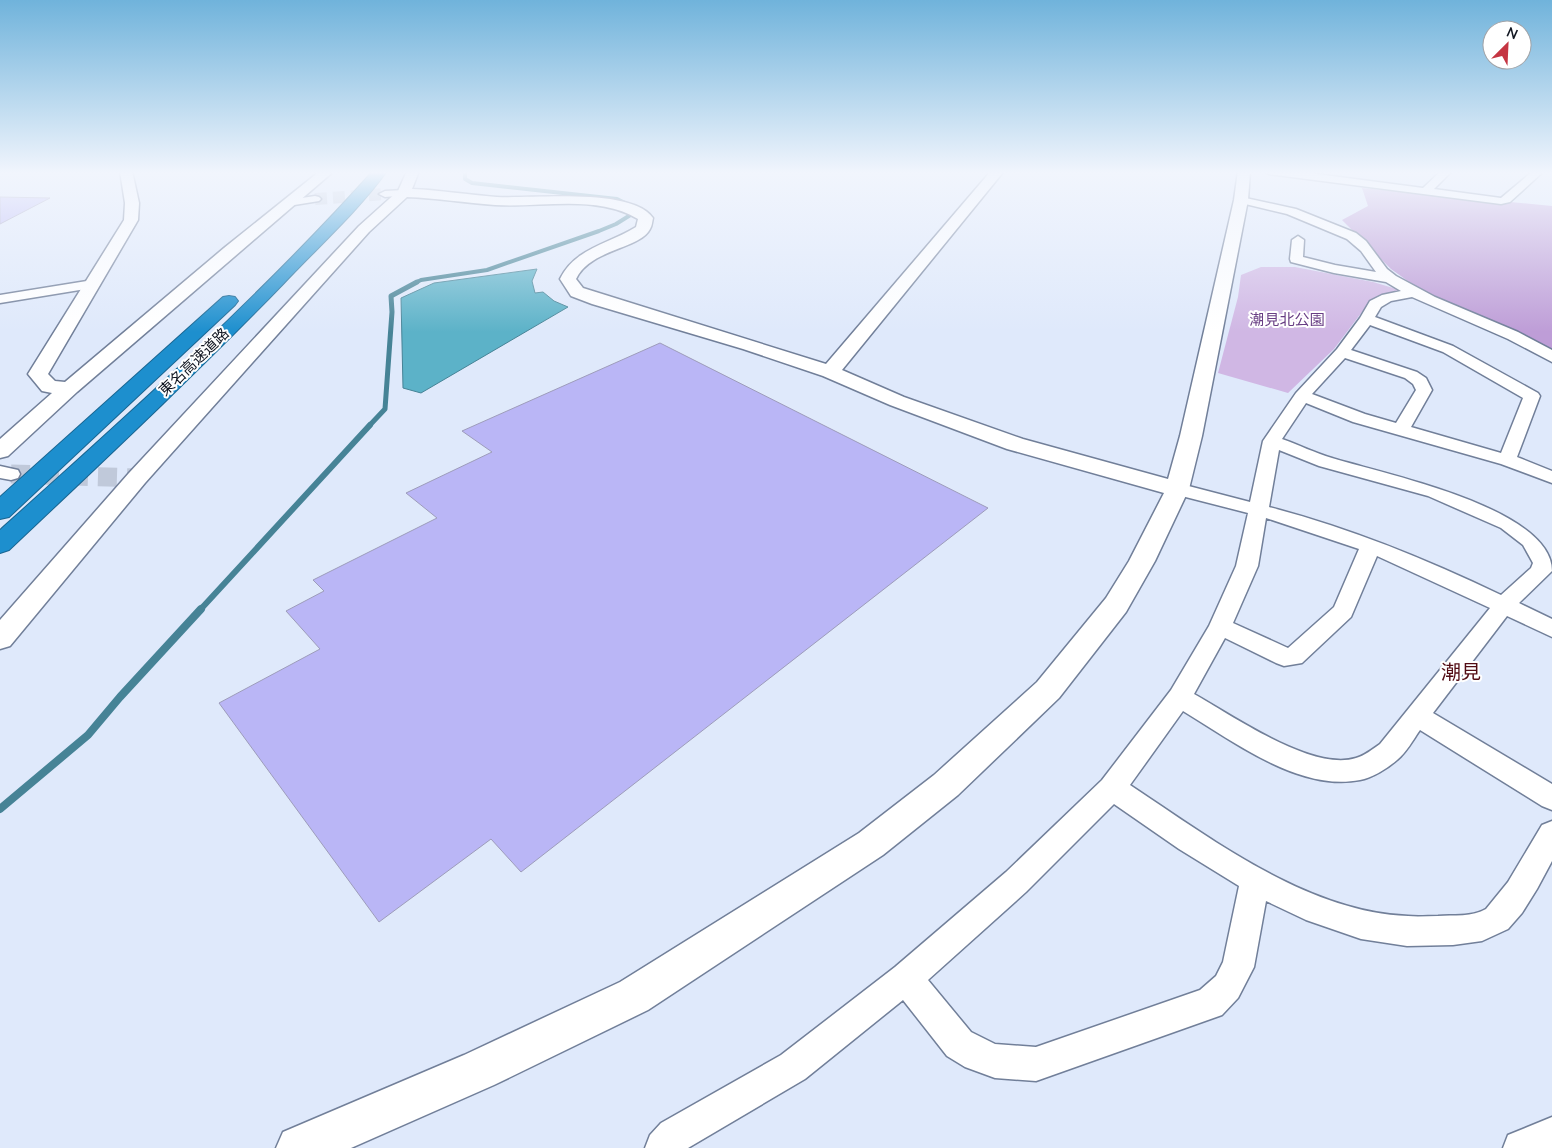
<svg xmlns="http://www.w3.org/2000/svg" width="1552" height="1148" viewBox="0 0 1552 1148" font-family="'Nunito Sans','Noto Sans JP',sans-serif">
<rect width="100%" height="100%" fill="#dfe9fb"/>
<!-- green -->
<path fill="#d0b7e4" d="M1261 267H1295L1373 282 1400 290 1368 304 1334 349 1288 393 1218 373 1238 297 1241 275Z"/>
<!-- forest -->
<path fill="#be9dd7" d="M1362 188 1552 206V350L1419 289 1391 269 1342 220 1368 206Z"/>
<!-- water -->
<path fill="#5cb2c8" stroke="#468396" d="M537 269 532 281 535 293 543 292 554 301 568 307 421 393 403 388 401 298 434 283Z"/>
<g fill="none" stroke-linecap="round" stroke-linejoin="round">
<!-- stream-far3 -->
<path stroke="#468396" stroke-width="4" d="M415 283 421 280 487 270 599 231 616 224 632 214 633 210 629 205 617 199 472 183 465 179V171"/>
<!-- stream-far2 -->
<path stroke="#468396" stroke-width="5" d="M369 426 385 409 392 312 391 296 417 282"/>
<!-- stream-far1 -->
<path stroke="#468396" stroke-width="6" d="M200 610 370 425"/>
<!-- stream -->
<path stroke="#468396" stroke-width="8" d="M0 809 88 735 120 697 201 609"/>
</g>
<!-- building -->
<path fill="#bab6f6" stroke="#9d9cba" d="M0 197 50 198 0 224Z
M660 343 988 508 521 872 491 839 379 922 219 703 320 649 286 611 324 591 313 580 437 518 406 493 492 452 462 431Z"/>
<g fill="none" stroke-linecap="round" stroke-linejoin="round">
<!-- minor-tunnel-far1 -->
<path stroke="#c0c9da" stroke-width="12" stroke-dasharray="12 6" stroke-linecap="butt" d="M315 199 385 194"/>
<!-- minor-tunnel -->
<path stroke="#c0c9da" stroke-width="19" stroke-dasharray="19 10" stroke-linecap="butt" d="M11 474 137 478"/>
<!-- minor casing -->
<g stroke="#717f99" stroke-width="3">
<path id="minor" d="M1264 171H1294L1423 188 1441 171H1452L1434 189 1501 198 1533 171H1544L1510 202 1501 204 1269 174Z
M404 190 410 193 408 195 385 197 379 194 385 191Z
M315 196 319 197 321 199 319 201 288 206 282 203 288 200Z
M1241 197 1296 209 1356 233 1366 241 1387 269 1396 276 1435 297 1518 332 1552 350V362L1508 339 1412 297 1391 301 1381 307 1375 317 1453 346 1538 393 1540 396 1517 457 1552 471V483L1501 464 1353 422 1306 403 1282 439C1299 445 1315 453 1332 458 1379 473 1552 507 1552 571L1519 603 1552 619V637L1507 616 1433 713 1552 784V810L1542 806 1420 730C1413 740 1406 753 1397 760 1388 768 1372 778 1360 780 1299 792 1233 741 1183 711L1130 785C1210 838 1307 912 1408 916 1418 917 1428 916 1438 916 1453 915 1473 917 1486 909L1508 882 1542 825 1552 821V861L1537 889 1522 913 1508 929 1482 941 1453 945 1407 946 1361 939 1306 920 1266 901 1254 967 1238 998 1222 1015 1036 1081 995 1078 965 1067 947 1056 903 1000 805 1079 688 1148H645L650 1135 661 1123 781 1055 895 967 1006 872 1102 780 1171 690 1209 626 1236 566 1248 513 1170 493 1168 489 1170 485 1177 483 1250 502 1263 441 1296 393 1337 349 1360 318 1370 301 1382 295 1401 291 1386 282 1334 273 1291 262 1290 259 1292 240 1298 236 1304 240 1303 257 1335 265 1376 272 1361 251 1347 239 1287 214 1237 202 1235 200 1237 198ZM1370 325 1443 352 1523 398 1501 453 1411 427 1432 390 1426 378 1417 372 1351 350ZM1345 358 1405 378 1413 384 1416 390 1396 423 1365 414 1312 394ZM1279 450 1319 466 1428 496 1501 528 1523 545 1533 563 1531 568 1501 595C1426 559 1350 528 1269 507ZM1266 518 1359 549 1334 607 1288 648 1233 623 1258 566ZM1377 556 1490 608 1380 744C1373 749 1364 756 1356 758 1312 772 1232 715 1194 694L1225 638 1276 663 1284 666 1302 663 1351 617ZM1114 804 1179 849 1239 886 1223 962 1216 976 1200 990 1036 1047 995 1044 971 1032 928 980 1026 892Z
M93 280 98 281 100 284 98 287 0 303V295Z
M0 466 18 470 20 474 18 478 11 480 0 478Z
M1552 1117V1148H1503L1508 1135Z"/>
</g>
<!-- tertiary casing -->
<g stroke="#717f99" stroke-width="3">
<path id="tertiary" d="M120 171H132L139 203 138 220 48 374 55 381 65 382 224 248 320 171H334L77 392 8 456 0 458V439L52 393 42 391 28 374 124 220 125 203Z
M407 171H419L412 189C441 190 468 195 497 197 532 199 631 187 653 218 652 222 652 226 650 229 640 249 590 249 576 279L583 288 826 364 991 171H1004L842 370 904 397 1023 439 1168 479 1180 436 1234 200 1238 171H1250L1248 200 1202 436 1189 489 1155 561 1126 612 1059 698 958 795 883 855 648 1010 494 1085 351 1148H276L283 1132 464 1055 620 982 859 833 934 775 1037 682 1106 598 1129 561 1164 493 1007 449 890 405 823 376 743 349 592 304 571 296 560 279C575 248 609 244 636 227L638 219C597 194 542 208 495 205 466 203 437 198 407 197L369 232 145 483 10 646 0 649V620L129 473 359 226 398 191Z"/>
</g>
<!-- motorway casing -->
<g stroke="#196591" stroke-width="2">
<path id="motorway" d="M373 171H387C359 210 317 248 284 283 195 375 102 462 9 550L0 553V530C128 415 258 299 373 171Z
M229 296 235 297 238 301 235 305 9 517 0 519V497L223 297Z"/>
</g>
<!-- minor -->
<use href="#minor" fill="#fff" fill-rule="evenodd"/>
<!-- tertiary -->
<use href="#tertiary" fill="#fff" fill-rule="evenodd"/>
<!-- motorway -->
<use href="#motorway" fill="#1d8fce" fill-rule="evenodd"/>
</g>
<!-- sky -->
<linearGradient id="sky" x2="0" y2="1"><stop stop-color="#70b3db"/><stop offset="0.52" stop-color="#f1f5fd"/><stop offset="1" stop-color="#f1f5fd" stop-opacity="0"/></linearGradient>
<rect width="1552" height="332" fill="url(#sky)"/>
<g text-anchor="middle" stroke-width="4" stroke-linejoin="round" paint-order="stroke">
<!-- far-park labels -->
<g font-size="15" fill="#683e84" stroke="#fff">
<text x="1287" y="325">潮見北公園</text>
</g>
<!-- far-street labels -->
<g font-size="15" fill="#111621" stroke="#fff">
<text transform="translate(194 362) rotate(-44)" y="5">東名高速道路</text>
</g>
<!-- quarter labels -->
<g font-size="20" fill="#520c14" stroke="#fff">
<text x="1461" y="679">潮見</text>
</g>
</g>
<!-- north arrow -->
<g transform="translate(1507 45) rotate(24)"><circle r="24" fill="#ffffff" stroke="#a0a2a6"/>
<path d="M0-4L9 19L0 12L-9 19Z" fill="#c53542"/>
<text y="-8" font-size="14" font-weight="bold" text-anchor="middle" fill="#111621">N</text>
</g>
</svg>
